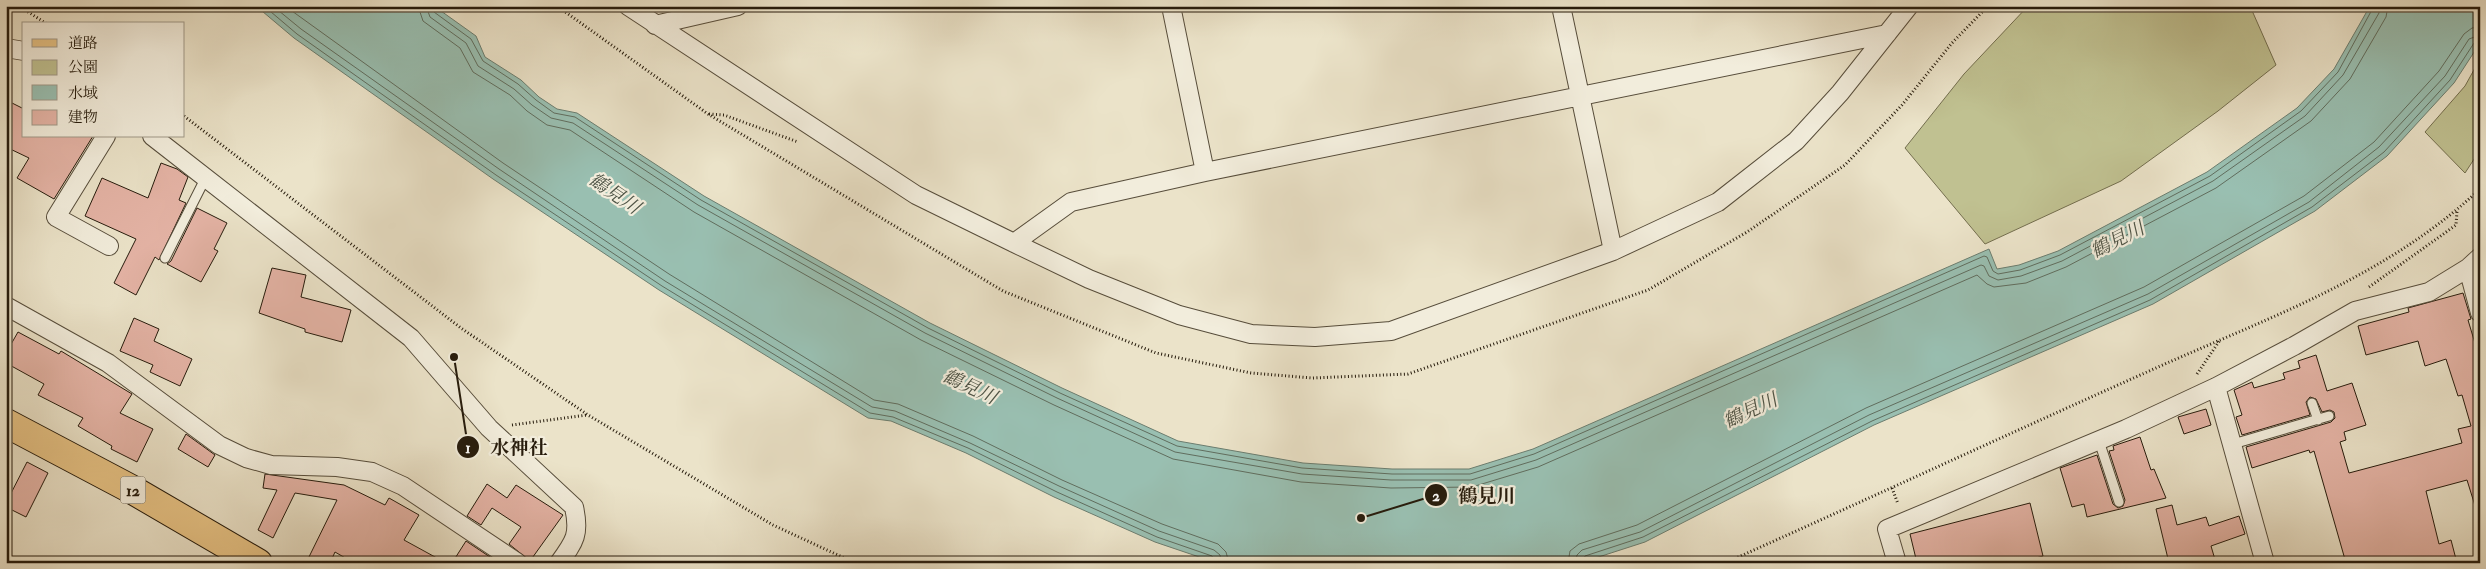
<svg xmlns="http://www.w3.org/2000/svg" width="2486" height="569" viewBox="0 0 2486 569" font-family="'IM FELL Double Pica','Noto Serif JP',serif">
<rect width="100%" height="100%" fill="#ebe3c9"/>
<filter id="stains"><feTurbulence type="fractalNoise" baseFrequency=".004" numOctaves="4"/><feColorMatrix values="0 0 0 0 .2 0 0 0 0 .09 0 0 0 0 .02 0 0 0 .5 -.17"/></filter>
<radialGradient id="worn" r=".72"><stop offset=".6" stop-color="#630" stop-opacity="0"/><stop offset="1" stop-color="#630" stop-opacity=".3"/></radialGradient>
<!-- green -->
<path fill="#c0c191" stroke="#736e4e" d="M2028 6H2250L2276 65 2218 111 2121 181 1985 244 1905 148 1964 74Z
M2480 59V150L2465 173 2425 132 2465 86Z"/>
<!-- water -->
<path fill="#99bfb1" stroke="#6b7d6f" d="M256 6H434L476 36 485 57 521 80 539 97 557 109 577 113 704 196 930 323 1062 388 1178 441 1303 463 1392 469H1469L1533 449 1989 249 1997 269 2019 265 2058 251 2207 172 2297 108 2334 69 2370 6H2480V43L2454 83 2387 156 2315 211 2153 304 1874 425 1645 542 1580 563H1217L1155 542 1054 497 966 453 891 421 868 418 659 290 493 179 294 38Z"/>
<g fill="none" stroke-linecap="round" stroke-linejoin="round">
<!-- shore -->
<path stroke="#606d5e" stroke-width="1" d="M264 6 297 34 496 175 662 286 870 413 893 417 968 448 1057 492 1157 537 1212 556 1215 563
M273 6 301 29 499 169 665 281 872 407 895 411 970 443 1059 486 1159 531 1214 550 1220 555 1221 563
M285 6 503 163 669 274 874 400 898 404 973 436 1062 480 1162 524 1218 544 1226 552 1229 563
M418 6 423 21 460 48 473 72 510 95 527 111 547 125 570 130 694 212 921 340 1054 405 1173 459 1301 482 1391 488 1472 487 1538 467 1977 275 1987 284 1994 287 2026 283 2066 267 2216 188 2311 121 2350 79 2386 17 2388 6
M426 6 430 17 466 43 478 66 514 89 532 105 551 118 573 123 698 205 925 333 1057 398 1175 452 1302 474 1391 480H1471L1536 460 1981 265 1984 266 1989 276 1998 280 2021 276 2062 261 2213 181 2305 116 2343 75 2379 13 2380 6
M432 6 434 12 471 39 483 61 518 84 536 100 554 113 575 117 701 200 928 328 1060 393 1177 446 1302 468 1392 474H1470L1534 454 1984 256 1987 257 1993 271 1998 274 2020 270 2060 255 2210 176 2301 111 2338 72 2374 6
M1568 563 1570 551 1579 544 1637 525 1866 408 2144 287 2304 196 2374 142 2439 71 2464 34 2472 28 2480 27
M1575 563 1577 555 1582 550 1640 532 1869 415 2148 294 2309 202 2379 147 2445 76 2469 39 2480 35
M1582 563 1585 556 1643 537 1872 421 2150 300 2312 207 2384 152 2450 80 2474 43 2480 41"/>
</g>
<!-- building -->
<path fill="#e4b3a5" stroke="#261b0c" d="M6 100 24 109V136H93L54 199 17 178 29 158 6 147Z
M161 163 177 169 188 177 179 200 186 203 159 260 155 257 136 295 114 283 136 239 85 216 102 178 148 198Z
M197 208 227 223 214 249 218 251 201 282 167 264 171 261Z
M272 268 306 275 301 297 351 310 342 342 305 332V329L259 313Z
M2463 293 2471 319 2468 320 2480 360V508L2476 509 2467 480 2426 491 2439 544 2451 540 2457 563H2346L2314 451 2310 453 2309 450 2252 468 2246 447 2331 422 2335 418 2334 412 2330 410 2322 412 2316 399 2310 397 2306 402 2310 415 2242 435 2236 417 2242 415 2234 390 2252 382 2254 388 2285 379 2283 373 2300 368 2298 361 2316 355 2327 391 2352 383 2366 425 2344 432 2346 440 2340 442 2349 473 2462 443 2458 429 2471 426 2462 395 2458 396 2446 359 2425 366 2418 341 2366 355 2358 326 2409 312 2408 308Z
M134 318 159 329 154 341 192 359 180 386 150 372 153 365 120 351Z
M18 332 59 354 61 351 132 394 120 413 153 429 137 462 111 449 112 446 78 426 83 418 38 395 44 384 6 363V353Z
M2206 409 2211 425 2184 434 2178 417Z
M186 434 215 455 208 467 178 449Z
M2140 437 2151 470 2154 469 2166 498 2087 517 2084 504 2072 507 2060 468 2097 455 2113 504 2118 508 2123 506 2125 500 2109 451 2114 450 2113 446Z
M27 462 48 473 26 517 6 507V503Z
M265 474 344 485 385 505 389 498 419 515 404 540 446 563H354L335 552 330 563H306L337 500 295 493 273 538 258 530 277 490 263 488Z
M487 484 507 498 516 485 563 515 530 561 509 544 521 527 492 508 481 525 467 516Z
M2030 503 2043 556 2018 563H1917L1910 534Z
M2172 505 2177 525 2206 517 2209 526 2239 516 2245 534 2211 546 2216 563H2169L2156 509Z
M466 541 499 563H452Z"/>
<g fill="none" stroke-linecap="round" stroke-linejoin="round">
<!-- lane casing -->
<g stroke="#574d3b" stroke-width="11">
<path id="lane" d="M165 258 206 177
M2312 403 2318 420
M2099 441 2119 502
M2233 444 2329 416"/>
</g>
<!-- street casing -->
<g stroke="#574d3b" stroke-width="20">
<path id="street" d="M628 6 916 195 1014 243 1089 279 1179 315 1251 334 1315 337 1391 331 1613 251 1718 202 1796 141 1840 93 1909 6
M1171 6 1205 172
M1561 6 1613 251
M655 25 738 6
M6 48 24 51
M106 136 56 217 109 246
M152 136 411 338 489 428 574 507C580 534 575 541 559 563
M1014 243 1071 202 1205 172 1887 34
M2468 268 2480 313
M6 306 108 363 219 445 246 458 271 465 337 467 372 472 403 486 518 563
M2216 387 2265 563
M1897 563 1887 529 2126 429 2216 387 2294 346 2355 311 2429 292 2468 268 2480 257"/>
</g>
<!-- primary casing -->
<g stroke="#261b0c" stroke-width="30">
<path id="primary" d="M6 423 131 489 258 563"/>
</g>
<!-- path -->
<path stroke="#261b0c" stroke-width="3" stroke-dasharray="1 2.5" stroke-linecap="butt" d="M19 6 47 24
M557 6 708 114 1003 291 1156 353 1251 373 1312 378 1408 374 1648 290 1747 232 1845 165 1902 105 1952 43 1988 6
M709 114 724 115 798 142
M184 116 461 328 588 415 773 525 855 563
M2369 287 2456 225 2457 211
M2197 374 2220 340
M512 425 587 415
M1892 488 1898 504
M1725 563C1866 500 2006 435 2147 372 2264 319 2384 279 2480 189"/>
<!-- lane -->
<use href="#lane" stroke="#f2eddc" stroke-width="9"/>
<!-- street -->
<use href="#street" stroke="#f2eddc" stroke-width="18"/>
<!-- primary -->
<use href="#primary" stroke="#e6c284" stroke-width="28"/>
</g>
<g text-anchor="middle" stroke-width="4.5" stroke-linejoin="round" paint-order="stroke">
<!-- shield labels -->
<rect fill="#f2eddc" stroke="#635a4a" stroke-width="1" x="120.5" y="476.5" width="25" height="27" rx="4"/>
<g font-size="16" font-weight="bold" fill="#261b0c">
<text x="133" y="496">12</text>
</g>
<!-- water labels -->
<g font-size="19" font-style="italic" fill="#4e5446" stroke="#f2eddc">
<text transform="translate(615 193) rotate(34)" y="7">鶴見川</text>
<text transform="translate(2117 239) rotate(-27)" y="7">鶴見川</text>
<text transform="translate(970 386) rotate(25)" y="7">鶴見川</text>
<text transform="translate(1750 410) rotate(-25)" y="7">鶴見川</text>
</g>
</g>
<!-- callouts -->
<path fill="none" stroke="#261b0c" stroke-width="2" d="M454 357L468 447M1361 518L1436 495"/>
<g fill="#261b0c" stroke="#f2eddc" stroke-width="2">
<circle cx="454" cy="357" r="5"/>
<circle cx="1361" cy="518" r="5"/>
<circle cx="468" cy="447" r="12"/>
<circle cx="1436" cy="495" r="12"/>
</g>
<g font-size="15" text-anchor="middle" font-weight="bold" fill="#fff">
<text x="468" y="453">1</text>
<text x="1436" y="501">2</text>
</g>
<g font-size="19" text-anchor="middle" font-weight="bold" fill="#261b0c" stroke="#f2eddc" stroke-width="4.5" stroke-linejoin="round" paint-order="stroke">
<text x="519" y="454">水神社</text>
<text x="1487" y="502">鶴見川</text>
</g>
<!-- margin -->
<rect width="2486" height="569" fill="none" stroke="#ebe3c9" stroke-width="25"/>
<rect x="8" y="8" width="2471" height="554" fill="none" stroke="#261b0c" stroke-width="2.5"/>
<rect x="12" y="12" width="2461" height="544" fill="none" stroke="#261b0c"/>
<!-- legend -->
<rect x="22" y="22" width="162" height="115" fill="#f2eddc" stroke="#a09989"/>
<rect x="32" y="39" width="25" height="8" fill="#e6c284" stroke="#a09989"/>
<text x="68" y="48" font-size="15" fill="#261b0c">道路</text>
<rect x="32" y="60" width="25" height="15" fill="#c0c191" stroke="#a09989"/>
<text x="68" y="72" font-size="15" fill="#261b0c">公園</text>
<rect x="32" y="85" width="25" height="15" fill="#99bfb1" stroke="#a09989"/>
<text x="68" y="98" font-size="15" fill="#261b0c">水域</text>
<rect x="32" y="110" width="25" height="15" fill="#e4b3a5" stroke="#a09989"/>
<text x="68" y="122" font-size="15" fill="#261b0c">建物</text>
<rect width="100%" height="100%" filter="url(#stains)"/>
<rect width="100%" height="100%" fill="url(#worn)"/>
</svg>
